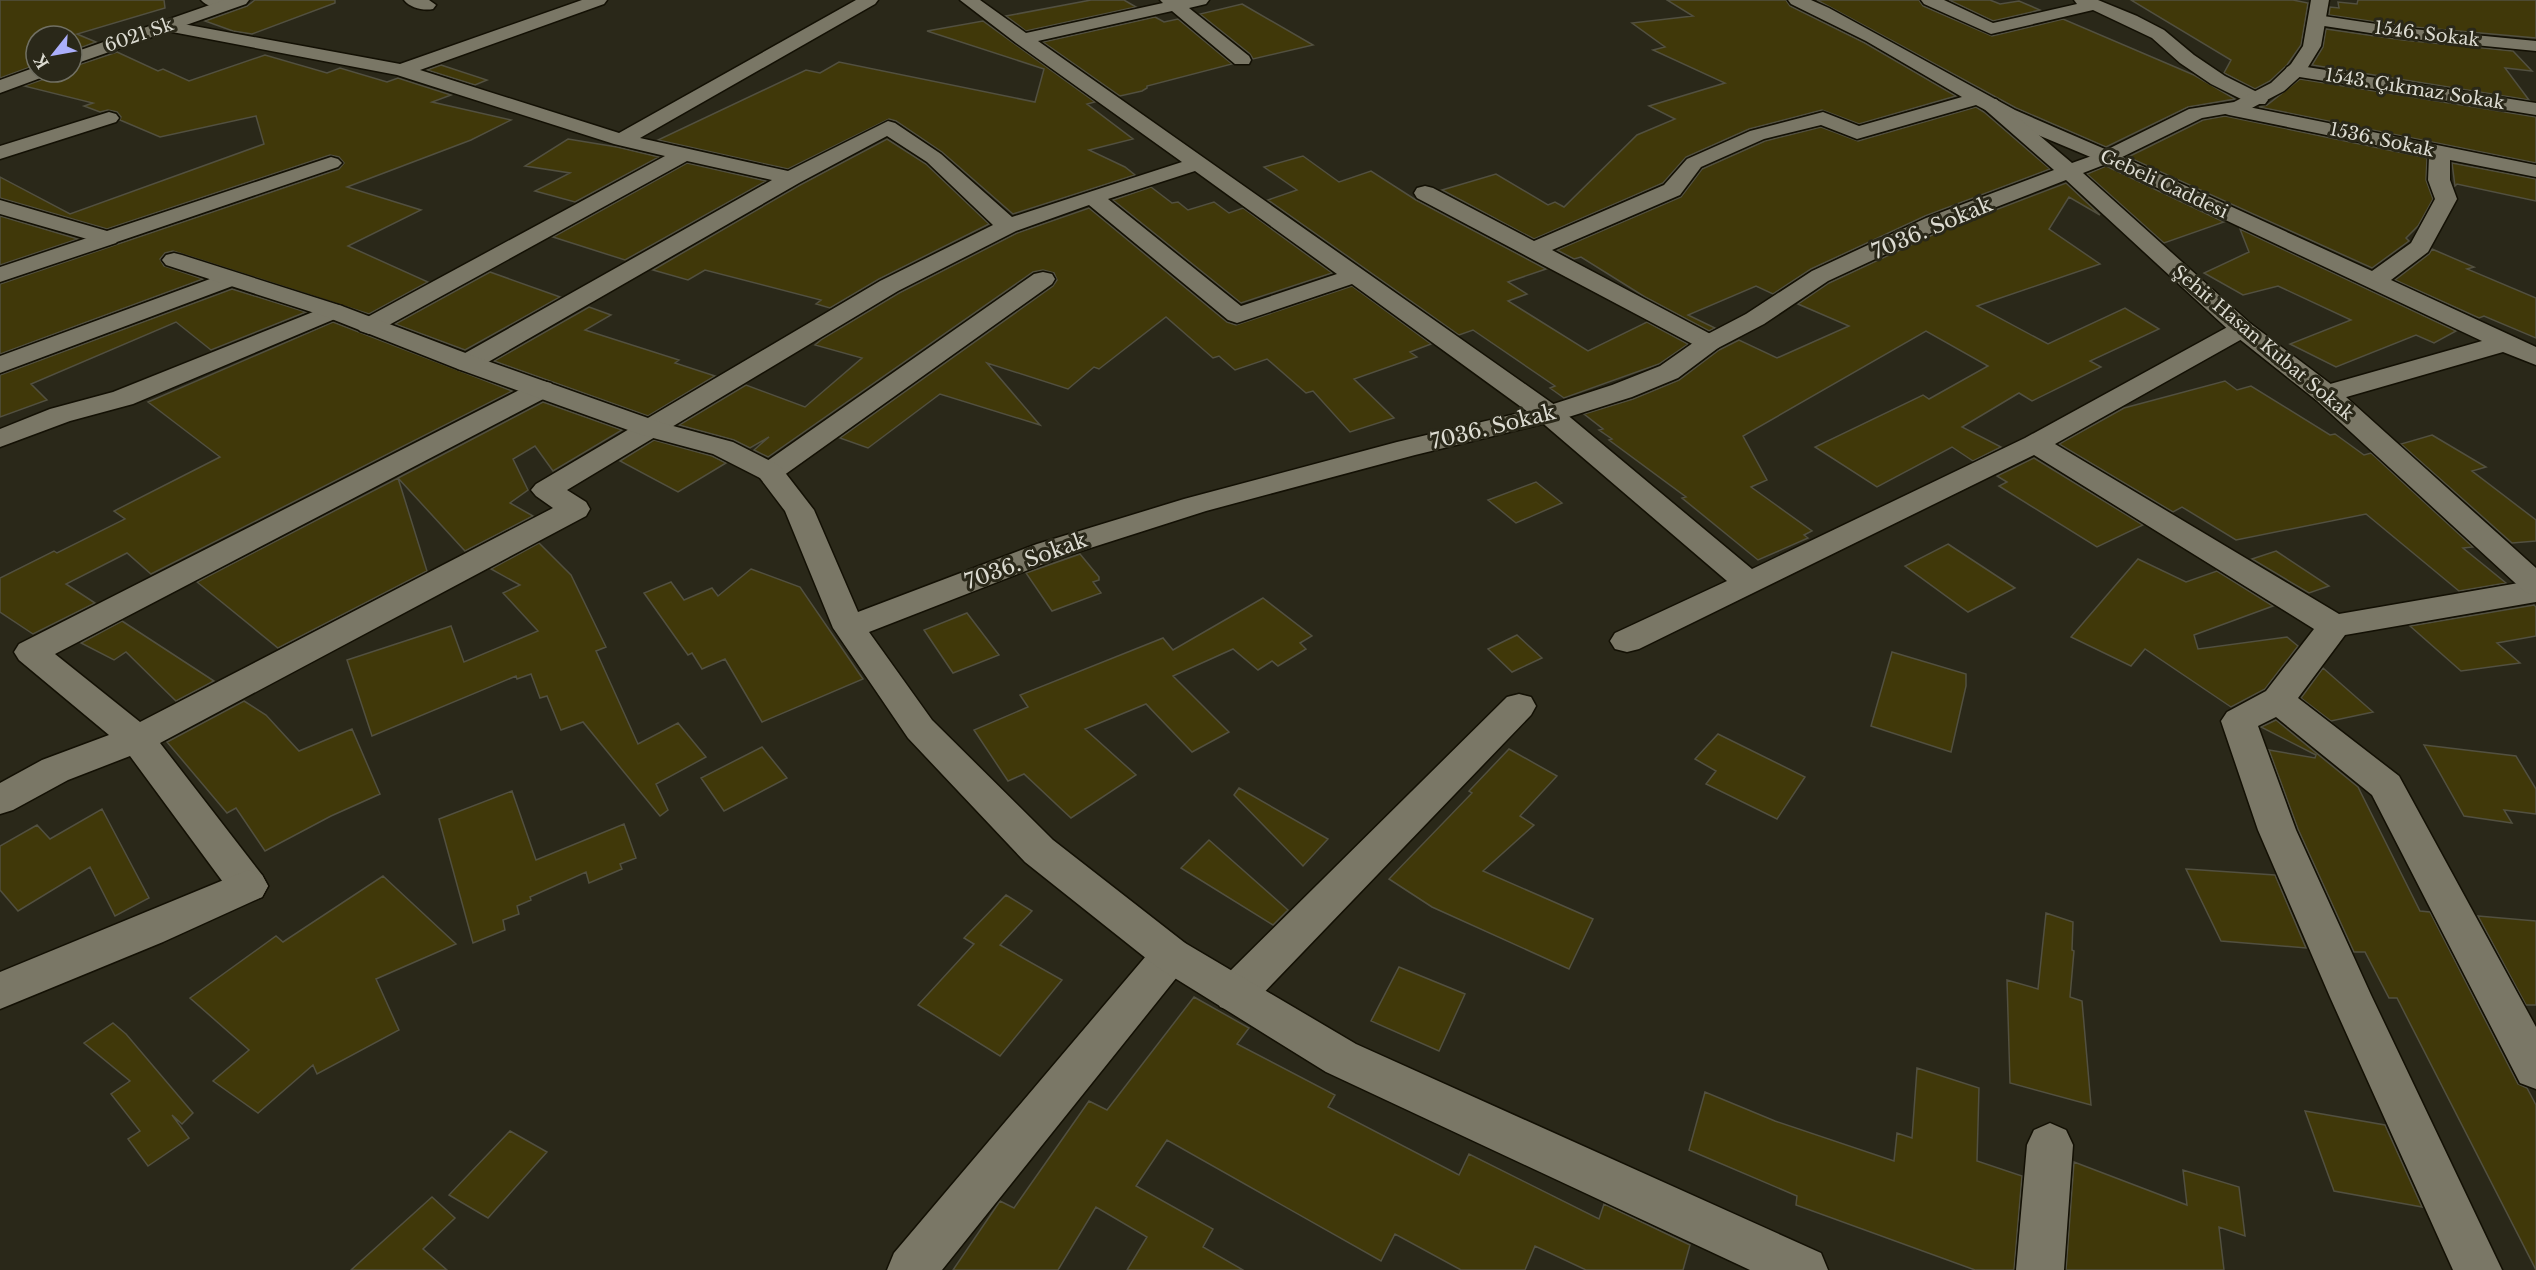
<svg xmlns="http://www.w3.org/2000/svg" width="2536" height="1270" viewBox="0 0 2536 1270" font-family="'Libre Baskerville',serif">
<rect width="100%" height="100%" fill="#2a2819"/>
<!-- building -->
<path fill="#403809" stroke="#525040" stroke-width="1.5" d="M0 0H164L165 8 77 34 96 42 72 51V36H36V65L0 78Z
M255 0H335V3L252 34 233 31 205 21 247 6Z
M1091 0H1124L1136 7 1026 31 1006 16Z
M1667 0H1786L1790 6 1865 43 1956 96 1859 124 1822 110 1749 129 1686 157 1663 183 1534 239 1442 190 1496 174 1548 205 1555 202 1564 207 1637 135 1675 119 1649 106 1725 83 1653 50 1665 47 1632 23 1693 16Z
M1817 0H1919L1923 6 1992 36 2063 19 2194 75 2235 99 2188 107 2106 147 2016 108Z
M1949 0H1990L2000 4 2019 1 2040 10 1993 21Z
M2131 0H2293L2308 3 2301 45 2287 65 2270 81 2255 89 2224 73 2231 60Z
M2358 0H2536V38L2403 26 2329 15 2330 7 2339 8 2338 2 2357 4Z
M1242 4 1313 45 1253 59 1250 54 1200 14Z
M1155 17 1164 22 1178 19 1232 64 1147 86V88L1142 91 1120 96 1043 42Z
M983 21 1095 102 1087 104 1133 139 1089 150 1125 167 1135 175 1013 214 942 152 896 121 889 119 788 169 658 140 806 70 820 73 839 62 1035 102 1044 69 927 31Z
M2326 29 2403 40 2513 51 2532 71 2505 68 2529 100 2312 65 2323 47Z
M117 52 158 71 163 69 189 81 265 55 327 73 340 68 387 82 398 78 451 95 432 102 511 120 471 140 347 187 421 210 348 246 428 282 369 314 173 251 165 253 160 259 164 266 203 279 0 354V284L339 169 344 163 339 157 330 155 107 229 0 198V177L70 214 264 144 256 116 160 137 120 120 121 117 117 112 108 110 100 112 84 106 93 103 24 86 47 78 50 72H72V67Z
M441 65 487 80 475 85 427 70Z
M2300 79 2536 117V163L2259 107 2267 105Z
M1976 107 1984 112 2050 169 1925 216 1811 269 1773 294 1756 286 1688 315 1715 328 1709 331 1645 297 1581 257 1574 259 1557 250 1681 197 1702 169 1765 141 1821 127 1858 141Z
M2225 116 2427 158 2426 180 2433 199 2418 226 2406 238 2409 241 2372 268 2128 157 2203 120Z
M568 139 617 147 659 157 575 202 535 191 570 173 525 166Z
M887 139 926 164 989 224 879 279 830 308 816 304 821 300 705 270 688 280 653 270 800 185Z
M1303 156 1339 182 1371 171 1416 200 1546 269 1508 282 1527 294 1508 301 1588 351 1647 322 1688 344 1659 364 1564 398 1550 388 1555 386 1473 330 1459 335 1268 200 1297 190 1264 167Z
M687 163 766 181 625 260 553 237Z
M2452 163 2536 179V201L2457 184 2455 186Z
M2106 166 2224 222 2164 243 2087 174Z
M2066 183 2100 215 2069 197 2049 229 2100 264 1977 306 2048 344 2125 308 2159 329 2090 361 2101 367 2032 401 2019 393 1962 427 2001 447 1973 461 1952 447 1877 487 1815 447 1923 395 1929 399 1988 366 1926 331 1743 436 1767 480 1751 487 1812 531 1804 535 1808 538 1758 560 1682 498 1686 497 1609 440 1612 439 1599 430 1603 429 1584 414 1633 399 1679 380 1719 350 1739 340 1777 358 1849 326 1798 304 1829 283 1943 230Z
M1151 187 1172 203 1178 202 1188 210 1214 202 1229 213 1243 208 1332 273 1241 303 1113 200Z
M1089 208 1227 322 1236 325 1352 286 1431 344 1410 352 1417 357 1354 379 1394 418 1350 432 1313 391 1306 393 1267 359 1235 370 1219 356 1213 358 1166 317 1099 369 1094 367 1068 389 987 363 1040 425 940 394 868 448 840 438 1053 286 1057 280 1054 273 1043 270 1033 272 768 457 754 450 769 437 750 448 734 440 679 425 746 385 805 407 862 358 815 345 822 339 899 293 1017 233Z
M0 216 78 239 0 265Z
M2240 229 2456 331 2434 343 2416 335 2336 367 2290 344 2351 320 2278 286 2243 295 2204 273 2249 252Z
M2432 249 2474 267 2467 269 2536 298V338L2484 316 2479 318 2395 280 2429 254Z
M490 272 560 297 465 350 395 324Z
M232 289 306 312 211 350 176 322 31 384 47 400 0 417V375Z
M589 307 611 315 585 330 679 360 675 363 715 376 648 416 494 361Z
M333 322 512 391 151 574 127 553 66 584 95 603 33 634 0 612V578L54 551 57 553 125 519 114 511 220 457 148 402Z
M2225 381 2237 390 2251 386 2330 435 2335 434 2364 455 2371 453 2473 547 2463 548 2506 583 2459 591 2366 514 2236 540 2182 507 2173 512 2059 444 2124 408Z
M543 402 622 430 553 471 535 446 513 459 528 490 510 503 533 516 465 551 398 478Z
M2432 435 2486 467 2472 471 2536 520V541L2512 543 2401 444Z
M654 440 712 456 726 463 678 492 620 461Z
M2034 458 2143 525 2097 547 1999 486 2007 482 1997 476Z
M398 478 427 571 278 648 197 582Z
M1536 482 1562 503 1516 523 1488 500Z
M539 543 571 575 606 647 596 651 638 744 678 723 706 757 656 784 668 810 660 816 583 722 561 730 547 696 540 698 531 674 517 679 516 676 372 736 347 660 451 626 464 662 538 631 503 593 520 585 491 569Z
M1948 544 2015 588 1968 612 1905 566Z
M2276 551 2329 586 2309 593 2252 559Z
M1080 554 1099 577V580L1093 582 1101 593 1052 611 1026 573Z
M2138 559 2186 582 2217 571 2273 606 2194 635 2198 649 2287 637 2298 646 2265 689 2231 707 2145 649 2131 666 2071 637Z
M751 569 800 587 863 679 762 722 725 659 702 669 692 653 688 655 644 593 671 582 684 600 712 588 718 596Z
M1263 598 1312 636 1300 643 1306 649 1278 666 1272 661 1258 670 1233 649 1173 676 1229 732 1192 752 1146 704 1085 729 1136 775 1071 818 1024 774 1008 781 974 730 1028 707 1020 695 1163 638 1173 650Z
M2534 605 2536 607V636L2497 643 2520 663 2461 671 2410 626Z
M967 613 999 655 953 673 924 630Z
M122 621 148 638 214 681 176 701 126 652 114 660 81 643Z
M1517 635 1542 658 1512 672 1488 649Z
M1892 652 1966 674V686L1951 752 1871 726Z
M2323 668 2373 712 2331 721 2301 698Z
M244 701 266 715 299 751 352 729 380 794 331 816 265 851 236 808 227 813 167 742Z
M2276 720 2358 787 2420 911 2430 912 2518 1084 2527 1088 2536 1105V1270L2397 998H2389L2365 952H2354L2298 829 2269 750 2315 758 2316 755 2261 727Z
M1718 734 1805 777 1777 819 1706 784 1716 771 1695 759Z
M2424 745 2516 756 2536 789V814L2504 810 2512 823 2464 816Z
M762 747 787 778 724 811 701 778Z
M1509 749 1557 776 1520 816 1534 825 1483 871 1593 919 1569 969 1432 907 1389 879 1472 793 1469 791Z
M1239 788 1328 839 1303 866 1234 795Z
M512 791 536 860 624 824 636 858 620 864 622 869 589 883 586 872 530 897 531 900 517 906 519 914 503 920 505 930 473 943 439 819Z
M102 809 149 898 115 916 90 867 18 911 0 890V846L37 825 50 839Z
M1209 840 1288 910 1273 925 1181 868Z
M2186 869 2275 875 2306 948 2221 941Z
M383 876 456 944 376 979 399 1030 317 1074 313 1065 258 1113 213 1081 249 1050 190 998 276 936 283 942Z
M1006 895 1032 911 1000 945 1062 980 1000 1056 918 1005 974 944 964 938Z
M2046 913 2073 922 2072 950 2074 951 2070 997 2082 1001 2091 1105 2010 1083 2007 980 2038 989Z
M2478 916 2536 921V1005H2526Z
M1399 967 1465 994 1439 1051 1371 1021Z
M1194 997 1249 1028 1237 1044 1335 1095 1328 1107 1459 1175 1469 1154 1599 1219 1604 1204 1690 1245 1683 1270H1586L1535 1246 1525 1270H1461L1395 1234 1381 1261 1167 1140 1136 1186 1213 1229 1203 1247 1243 1270H1127L1147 1237 1096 1207 1058 1270H953L1000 1201 1014 1208 1089 1101 1107 1110Z
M113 1023 126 1034 193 1113 182 1124 172 1115 189 1138 148 1166 128 1139 140 1131 111 1094 130 1081 84 1043Z
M1917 1068 1979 1088 1977 1161 2022 1176 2014 1270H1975L1796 1205 1797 1196 1689 1150 1705 1092 1775 1121 1894 1161 1897 1133 1912 1138Z
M2305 1111 2385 1125 2422 1207 2334 1191Z
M510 1131 547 1152 488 1218 449 1195Z
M2074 1162 2187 1205 2183 1170 2239 1187 2245 1236 2219 1227 2224 1270H2066Z
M432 1197 455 1218 423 1249 447 1270H351Z"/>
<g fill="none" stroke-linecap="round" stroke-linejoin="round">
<!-- street casing -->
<g stroke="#131004" stroke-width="3">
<path id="street" d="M201 0H229L233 4 230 8C222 10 207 7 201 0Z
M404 0H429L436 5 433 9C424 11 410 8 404 0Z
M582 0H607L604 4 420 70 619 133 856 0H878L875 4 640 138 788 171 888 121 895 123 941 154 1012 217 1182 162 1016 43 960 0H980L1026 33 1163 3 1160 0H1209L1206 4 1189 8 1249 56 1251 60 1249 64H1235L1172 11 1038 41 1559 408 1752 569 2025 438 2233 324 2242 321 2251 324 2255 329 2251 334 2055 444 2339 614 2536 580V602L2345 635 2298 698 2399 776 2536 1027V1089L2520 1083 2372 795 2276 717 2258 726 2296 830 2371 995 2502 1270H2453L2330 997 2258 830 2221 721 2227 712 2266 691 2314 629 2034 455 1639 649 1627 652 1615 649 1610 641 1615 633 1727 581 1539 420 1352 284 1246 320 1237 323 1228 320 1089 205 1016 231 898 291 567 490 586 502 590 509 586 516 160 743 262 875 268 886 262 897 248 902 234 897 130 756 68 780 13 810 0 814V783L42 760 109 735 19 660 14 652 19 644 533 383 542 381 551 383 555 389 551 395 55 654 140 722 553 508 536 496 531 490 536 484 880 281 993 225 927 162 887 136 799 183 476 369 467 371 458 369 454 363 458 357 772 180 687 161 378 331 369 334 360 331 356 326 360 321 665 156 614 144 397 75 167 31 161 30 158 26 161 22 167 21 400 64ZM1195 171 1337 274 1241 306 1108 199Z
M1788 0H1811L1829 8 2015 110 2114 153 2372 271 2411 243 2435 199 2428 180 2429 156 2229 115 2222 113 2219 109 2222 105 2229 103 2536 165V177L2450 160V180L2457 199 2428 252 2391 280 2536 347V365L2503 352 2336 400 2326 402 2316 400 2313 394 2316 388 2482 341 2100 161 2014 125 1976 105 1857 139 1821 125 1764 139 1701 167 1680 195 1552 250 1718 338 1722 343 1718 348 1709 351 1700 348 1417 198 1414 193 1417 188 1425 186 1433 188 1534 241 1664 185 1687 159 1750 131 1823 112 1859 126 1962 97 1866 41 1791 4Z
M1921 0H1944L1993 23 2077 4 2074 0H2098L2137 16 2164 30 2194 55 2225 76 2265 96 2268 100 2265 104H2251L2211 84 2180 63 2152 38 2093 10 1991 34 1924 4Z
M2317 15 2403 28 2536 41V51L2403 38 2311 24 2308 20 2311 16Z
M2294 65 2536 103V115L2287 75 2285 71 2287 67Z
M109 112 116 114 119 118 116 122 0 159V146Z
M108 231 116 233 120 238 116 243 0 282V267Z
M229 272 238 274 241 279 238 284 0 373V356Z
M1043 272 1052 274 1055 279 1052 284 780 478 770 481 760 478 756 472 760 466 1034 274Z
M333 304 342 306 345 311 342 316 133 404 70 421 0 447V429L50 409 113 392Z
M1519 694 1531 697 1536 706 1531 715 1250 1007 1235 1012 1220 1007 1214 994 1220 981 1507 697Z
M1171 938 1185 943 1191 955 1185 967 942 1270H887L894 1253 1157 943Z
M2050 1123 2066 1130 2073 1145 2064 1270H2016L2027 1145 2034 1130Z"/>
</g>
<!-- secondary casing -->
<g stroke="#131004" stroke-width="3">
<path id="secondary" d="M224 0H249L246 4 72 65V53Z
M2311 0H2329L2321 46 2305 72 2284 91 2248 110 2202 118 2114 161 2083 173 2251 324 2336 388 2536 568V595L2525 592 2316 400 2233 334 2066 180 1942 228 1828 281 1764 324 1718 348 1678 378 1632 397 1559 420 1415 455 1206 511 1059 558 869 632 932 720 1053 840 1185 943 1356 1044 1821 1253 1828 1270H1750L1326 1072 1157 967 1025 862 908 738 833 628 785 511 760 478 713 454 642 435 458 369 324 316 166 265 162 260 166 255 174 253 182 255 342 306 476 357 662 423 733 442 780 466 814 510 858 612 1037 544 1184 499 1397 442 1541 408 1612 385 1660 366 1700 338 1746 314 1812 271 1926 218 2054 170 1982 107 1979 103 1982 99H1996L2072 163 2100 153 2189 109 2234 102 2271 83 2291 64 2303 46Z
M36 67V72H48L46 76 0 93V80Z
M331 157 338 159 342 163 338 167 108 245 0 214V200L107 231Z
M248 870 262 875 268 886 262 897 163 942 0 1009V972Z"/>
</g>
<!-- street -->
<use href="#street" fill="#7a7766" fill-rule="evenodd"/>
<!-- secondary -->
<use href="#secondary" fill="#7a7766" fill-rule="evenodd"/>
</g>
<g text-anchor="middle" stroke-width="6" stroke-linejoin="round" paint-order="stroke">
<!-- far-street labels -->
<g font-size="18" fill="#dcdbd1" stroke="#2a2819">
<text transform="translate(2427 34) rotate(7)" y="6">1546. Sokak</text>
<text transform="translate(139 35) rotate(-19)" y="6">6021 Sk</text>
<text transform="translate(2415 89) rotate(9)" y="6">1543. Çıkmaz Sokak</text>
<text transform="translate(2382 140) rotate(12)" y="6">1536. Sokak</text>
<text transform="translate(2164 184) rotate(25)" y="6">Gebeli Caddesi</text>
<text transform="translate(2263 343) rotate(40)" y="6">Şehit Hasan Kubat Sokak</text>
</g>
<!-- street labels -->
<g font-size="21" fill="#dcdbd1" stroke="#2a2819">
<text transform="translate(1932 228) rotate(-23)" y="7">7036. Sokak</text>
<text transform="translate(1493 427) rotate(-14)" y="7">7036. Sokak</text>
<text transform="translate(1026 561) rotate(-20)" y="7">7036. Sokak</text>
</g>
</g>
<!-- north arrow -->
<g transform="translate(54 54) rotate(239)"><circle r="28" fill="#2a2819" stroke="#717063" stroke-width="1.5"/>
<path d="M0-4.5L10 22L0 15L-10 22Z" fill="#abaffb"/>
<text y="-9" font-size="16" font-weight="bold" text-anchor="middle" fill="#dcdbd1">K</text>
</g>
</svg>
